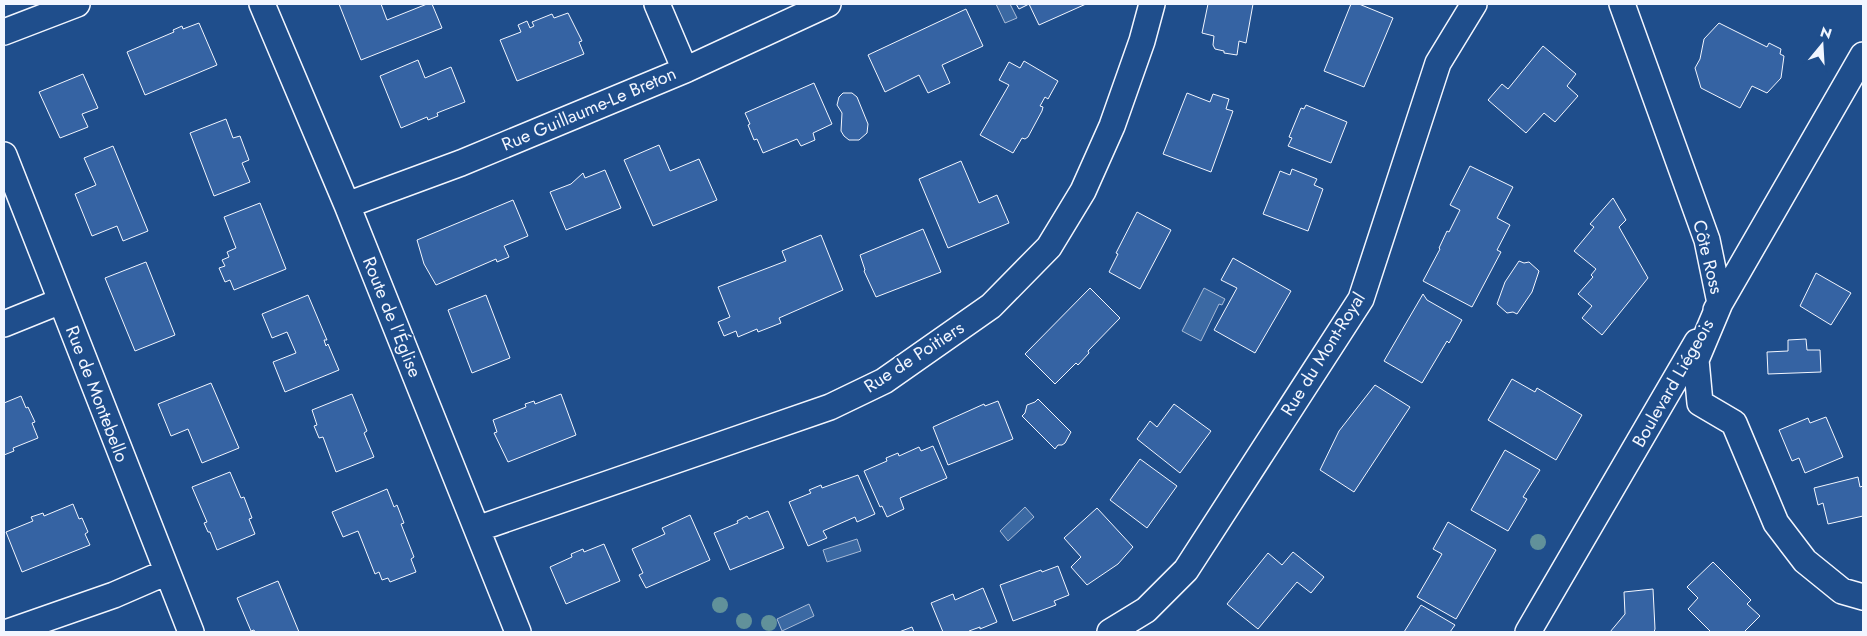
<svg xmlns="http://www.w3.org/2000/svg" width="1867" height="636" viewBox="0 0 1867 636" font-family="Jost,sans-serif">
<rect width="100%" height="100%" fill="#1f4e8c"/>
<!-- water -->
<path fill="#3b69a3" stroke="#a8bbd7" d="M996 4H1010L1017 18 1005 23Z
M1204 288 1225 299 1222 305 1219 304 1201 341 1182 331Z
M1025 507 1034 517 1008 541 1000 531Z
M857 539 861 551 827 562 823 550Z
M809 604 814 616 782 631 777 619Z"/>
<!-- building -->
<path fill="#3563a3" stroke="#f2f6ff" d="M339 4H381L387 20 427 4H432L442 28 361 60Z
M1016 4H1086L1039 25 1029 4 1019 9Z
M1208 4H1253L1246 43 1239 41 1237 55 1224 53V51L1215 49 1213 45 1214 36 1202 33Z
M1351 4H1359L1393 18 1364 87 1324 71Z
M966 9 983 46 942 65 950 83 928 93 919 75 885 92 868 55Z
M568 13 582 41 579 42 584 54 517 81 500 40 521 32 518 25 527 21 530 28 534 26 532 22 552 14 554 18Z
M199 23 217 65 145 95 127 52 174 32 173 30 182 26 183 29Z
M1719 23 1767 47 1769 43 1781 49 1780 54 1784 56 1781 78 1767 93 1752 86 1740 108 1701 88 1695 68 1700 59 1704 39Z
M1543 46 1576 74 1567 86 1578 96 1555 122 1544 113 1526 133 1488 100 1502 84 1508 89Z
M418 60 425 78 451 67 465 102 437 113 438 116 428 120 427 117 401 128 380 76Z
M1024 61 1058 81 1048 99 1045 97 1040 106 1043 107 1042 111 1028 137 1025 139 1022 138 1013 153 980 135 1009 85 999 80 1009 62 1020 68Z
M83 74 98 108 82 114 88 127 60 138 39 92Z
M814 83 832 124 813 133 815 140 801 146 797 139 763 153 757 139 754 140 748 125 750 124 745 113Z
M843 93H852L857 97 868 124 867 133 859 140H849L844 136 841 131 842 113 837 105 839 97Z
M1187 93 1210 102 1213 94 1229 99 1226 109 1233 111 1211 172 1163 154Z
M1306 105 1347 122 1331 163 1288 146 1292 138 1289 137 1301 108 1304 109Z
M226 119 233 138 240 136 249 160 242 163 250 182 214 196 190 133Z
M659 145 670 171 699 159 717 200 653 226 624 160Z
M113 146 148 231 123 241 117 226 92 236 75 194 96 185 84 158Z
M961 161 979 203 997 195 1009 223 948 248 919 179Z
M1470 166 1513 187 1497 218 1510 225 1497 250 1501 252 1472 307 1423 281 1440 249 1439 248 1447 231 1449 232 1460 210 1450 205Z
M1292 169 1317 179 1314 185 1323 189 1308 231 1263 214 1280 171 1290 175Z
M605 170 621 208 566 230 550 192 571 184 583 173 585 178Z
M1613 198 1626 220 1619 227 1648 278 1602 335 1582 318 1592 306 1578 294 1593 277 1591 275 1596 269 1574 251 1594 227 1590 224Z
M513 200 528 236 504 246 509 257 497 262 496 259 436 285 424 264 417 240Z
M260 203 286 269 234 290 230 280 225 282 219 268 225 266 222 260 229 257 227 252 236 248 224 217Z
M1137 212 1171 230 1140 289 1109 272 1118 254 1116 253Z
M923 229 941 272 876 297 864 271 865 270 860 255Z
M821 235 843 290 779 318 781 323 758 332 757 329 738 337 736 331 724 336 718 322 730 317 718 287 786 261 782 251Z
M1233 258 1291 291 1255 353 1214 330 1237 288 1221 280Z
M1519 261 1524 263 1529 262 1539 271 1532 292 1517 314 1513 312 1507 313 1497 304 1505 282Z
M146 262 175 335 135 351 105 278Z
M1816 273 1851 293 1831 325 1800 306Z
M1090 288 1120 318 1088 351 1089 353 1078 365 1076 363 1055 384 1025 354Z
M1423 294 1427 300 1462 320 1449 343 1447 341 1422 383 1384 361Z
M308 295 327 340H324L326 346 328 344 339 370 285 392 273 362 296 353 287 332 272 338 262 314Z
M486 295 510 358 472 373 448 310Z
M1806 339 1807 350H1820L1821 372 1768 374 1767 352 1788 351V340Z
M1512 379 1535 392 1537 388 1582 415 1556 460 1488 420Z
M211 383 239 448 202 463 188 429 171 436 158 404Z
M1375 385 1410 407 1354 492 1320 470 1339 431Z
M352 394 367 431 364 433 374 457 336 472 323 437 319 438 314 426 317 425 312 410Z
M561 394 576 435 508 462 494 433 497 432 493 420 526 407 525 404 534 401 535 404Z
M21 396 26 408 28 407 35 422 32 423 38 438 13 448 14 451 4 455V403Z
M1038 399 1071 432 1065 443 1062 445H1058L1055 449 1022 416 1025 413 1027 405 1035 402Z
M998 401 1013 439 948 465 933 427 984 404 985 406Z
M1174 404 1211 431 1180 473 1137 439 1150 421 1157 427Z
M1826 417 1843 457 1805 473 1799 458 1792 461 1779 430 1808 418 1810 423Z
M933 446 947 478 900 498 904 509 887 517 882 506 880 507 864 471 887 461 886 458 898 453 899 456 919 447 921 451Z
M1505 450 1540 470 1523 497 1527 499 1508 531 1471 510Z
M1140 459 1177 486 1147 528 1110 500Z
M230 472 241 498 244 497 252 518 249 519 255 534 217 550 210 532H208L204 523 207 522 192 487Z
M858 475 875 514 857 522 855 517 823 531 827 538 808 546 789 502 811 493 809 490 821 485 822 488Z
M1858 477 1860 487 1863 486V516L1828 524 1823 503 1818 505 1814 488Z
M387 489 394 507 397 505 404 523 401 524 414 557 411 559 416 572 390 582 388 578 382 580 379 572 375 574 358 531 343 537 332 512Z
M73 504 79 519 82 518 88 532 85 534 90 545 22 572 6 532 33 521 31 517 43 513 44 516Z
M1097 508 1133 547 1118 564 1087 585 1071 567 1081 557 1064 538Z
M768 511 784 548 730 570 714 533 738 523 737 521 747 516 749 519Z
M690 515 710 560 646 588 639 575 643 573 632 549 665 534 662 528Z
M1448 522 1496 550 1456 619 1417 597 1442 554 1433 549Z
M604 544 620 581 566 604 550 567 572 557 571 554 583 549 584 552Z
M1293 552 1324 577 1311 593 1297 582 1258 629 1227 604 1268 553 1282 565Z
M1713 562 1751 600 1747 604 1760 616 1744 632H1711L1688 609 1698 598 1687 587Z
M1058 566 1069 595 1054 601 1056 605 1013 621 1000 585 1041 570 1042 572Z
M278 581 299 632H255L254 630 251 631 237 598Z
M983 588 997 622 980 629V627L969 631 970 632H943L931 603 953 594 955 600Z
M1653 589 1655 629 1654 632H1610L1625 614 1624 592Z
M1421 605 1455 625 1450 632H1404Z
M912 627 914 632H899Z"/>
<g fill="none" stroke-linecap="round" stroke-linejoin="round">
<!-- minor casing -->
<g stroke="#f2f6ff" stroke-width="28">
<path id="minor" d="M262 4 347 205 518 632
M657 4 685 70
M1622 4 1707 240 1720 303 1696 360 1700 403 1734 423 1776 523 1805 561 1842 591 1863 597
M4 32 77 4
M4 155 191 632
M347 205 461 163 685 70 828 4
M1716 310 1863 55
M4 324 61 301
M477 529 830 407 884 381 991 306 1049 247 1083 191 1112 126 1142 41 1152 4
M8 632 114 595 167 572
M1110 632 1146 610 1186 570 1361 299 1438 63 1474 4
M1528 632 1697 342"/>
</g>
<!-- minor -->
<use href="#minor" stroke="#1f4e8c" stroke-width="25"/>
</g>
<!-- trees -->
<g fill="#61919a">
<circle cx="1538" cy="542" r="8"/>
<circle cx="720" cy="605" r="8"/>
<circle cx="744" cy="621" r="8"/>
<circle cx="769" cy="623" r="8"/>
</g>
<g text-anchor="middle" stroke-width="4" stroke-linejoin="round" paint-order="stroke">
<!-- street labels -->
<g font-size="18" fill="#f2f6ff" stroke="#1f4e8c">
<text transform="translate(589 109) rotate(-23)" y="6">Rue Guillaume-Le Breton</text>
<text transform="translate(1708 257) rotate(76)" y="6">Côte Ross</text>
<text transform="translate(392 317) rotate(68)" y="6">Route de l'Église</text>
<text transform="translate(1323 354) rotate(-58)" y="6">Rue du Mont-Royal</text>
<text transform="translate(914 357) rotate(-33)" y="6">Rue de Poitiers</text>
<text transform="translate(1673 383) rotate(-60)" y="6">Boulevard Liégeois</text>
<text transform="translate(97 394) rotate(69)" y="6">Rue de Montebello</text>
</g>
</g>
<!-- border -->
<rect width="1867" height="636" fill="none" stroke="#f2f6ff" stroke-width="10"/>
<!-- north arrow -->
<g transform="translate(1822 45) rotate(18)" stroke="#1f4e8c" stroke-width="4" paint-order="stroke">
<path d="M0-4L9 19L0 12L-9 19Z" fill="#f2f6ff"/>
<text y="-8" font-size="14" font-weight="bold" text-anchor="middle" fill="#f2f6ff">N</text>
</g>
</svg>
